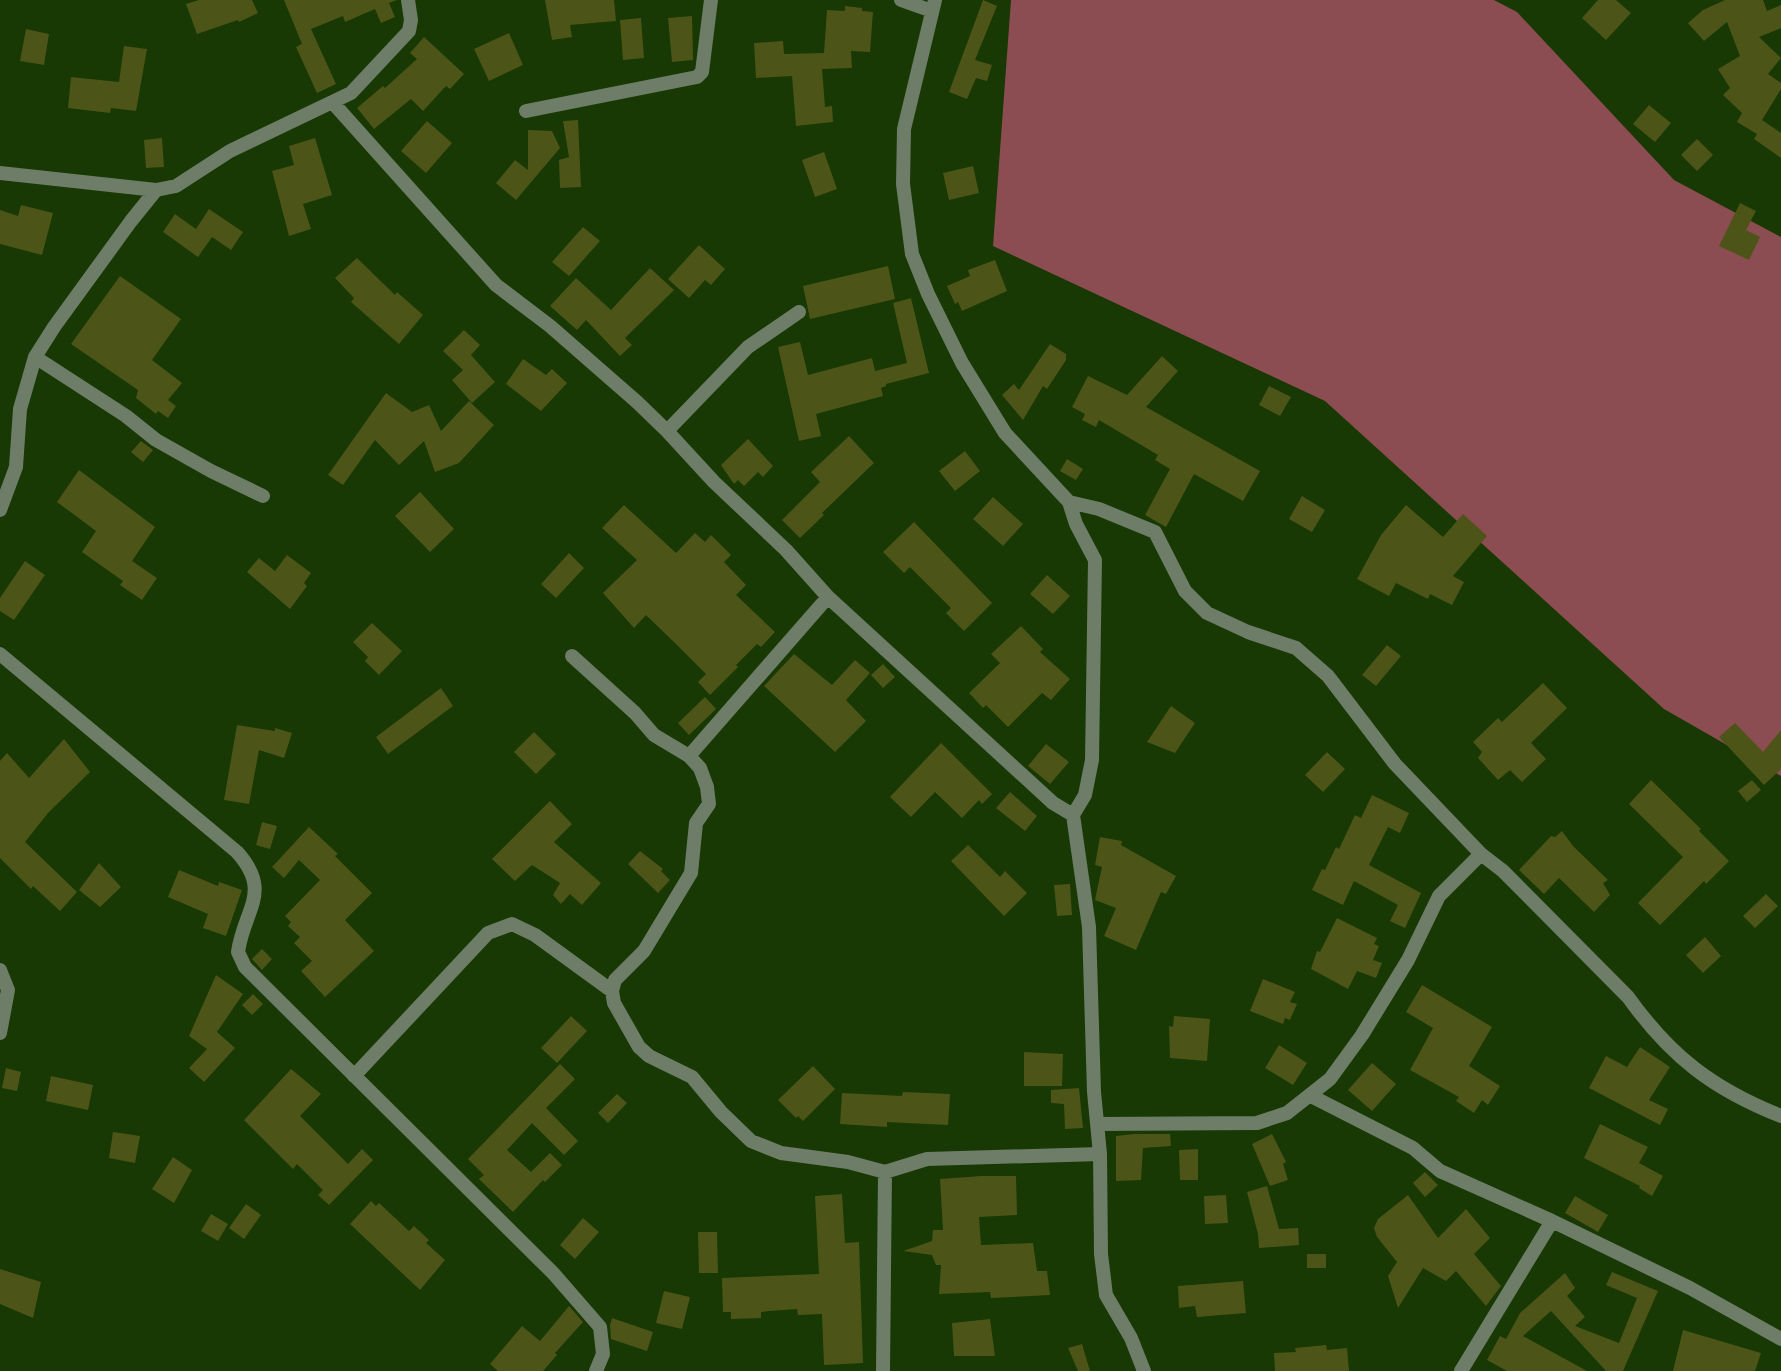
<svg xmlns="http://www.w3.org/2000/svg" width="1781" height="1371" viewBox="0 0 1781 1371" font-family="'Asap Condensed',sans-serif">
<rect width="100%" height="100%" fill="#183804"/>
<!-- forest -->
<path fill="#8b4d51" d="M1011 0H1494L1517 12 1674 180 1781 237V776L1664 709 1325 401 993 246Z"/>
<!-- building -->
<path fill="#4c5517" d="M199 0H252L258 13 239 22 238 20 197 34 186 4Z
M284 0H397L389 3 395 17 381 23 375 9 345 22 343 16 311 29 336 84 317 93 296 47 302 44Z
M545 0H614L616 21 570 25 572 37 552 40Z
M983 0 997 6 975 60 992 65 987 81 976 78 967 99 949 92Z
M1598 0H1616L1631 13 1606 40 1582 18Z
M1725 0H1763L1767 11 1781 5V28L1759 37 1781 58 1768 74 1781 83V89L1762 120 1781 133V158L1754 139 1757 134 1737 122 1742 113 1723 95 1730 88 1718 69 1740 56 1727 22 1704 41 1688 23 1703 10Z
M845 6 862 8V11L873 12 870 52 851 51 852 68 822 69 825 107 832 106 833 122 796 126 792 76 756 78 754 43 783 41 784 54 824 53 827 10 845 11Z
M692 16 693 60 672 62 668 18Z
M641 18 644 58 623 60 620 20Z
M26 29 49 34 44 65 20 61Z
M509 33 523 65 489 81 474 49Z
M424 37 464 74 450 89 446 86 423 111 411 99 374 129 357 108 383 86 385 88 417 59 410 53Z
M124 46 147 49 136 111 111 108 110 113 68 108 71 77 119 82Z
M1649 105 1671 123 1655 142 1633 124Z
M578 120 581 187 560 188 559 160 569 157 563 121Z
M427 121 452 143 426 173 401 151Z
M528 130 552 131 560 148 516 200 496 183 515 160 528 170Z
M162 138 164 167 146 168 144 140Z
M315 138 332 195 303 204 311 229 289 236 272 171 294 165 289 146Z
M1697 139 1713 155 1697 171 1681 155Z
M824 152 837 189 815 197 802 160Z
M973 166 979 193 949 200 943 173Z
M1740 203 1756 211 1746 230 1760 237 1749 260 1719 246Z
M21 205 53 213 42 255 0 244V210L18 216Z
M209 209 243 232 231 250 212 237 198 257 163 232 175 214 196 229Z
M583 227 600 241 569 276 552 262Z
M699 245 725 269 711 285 705 280 689 298 668 279Z
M357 258 395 295 397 292 423 315 399 344 351 302 354 298 335 278Z
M995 260 1007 291 962 311 958 302 955 304 947 286 970 276 968 270Z
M888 266 895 299 810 319 803 286Z
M650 268 674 290 625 338 632 345 620 356 586 320 577 330 550 306 576 278 611 310Z
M120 276 181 319 152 360 182 383 168 400 176 406 168 418 158 411 156 414 136 398 138 390 71 344Z
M911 298 929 373 886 384V386L881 388 883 396 816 414 821 436 799 441 778 347 800 342 808 375 872 358 875 371 907 363 893 303Z
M464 330 480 345 471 355 495 382 472 403 452 380 463 370 443 351Z
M1050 344 1066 354V360L1047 389 1043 386 1023 420 1002 395 1014 384 1019 390Z
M1162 356 1178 371 1146 407 1260 471 1243 501 1194 474 1166 527 1145 515 1170 469 1155 460 1158 455 1099 420 1096 427 1082 420 1085 414 1072 407 1088 376 1127 395Z
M523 359 546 375 552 369 567 383 541 411 506 384Z
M1269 386 1291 397 1280 416 1259 405Z
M386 393 412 412 429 405 441 431 469 401 494 425 459 463 435 472 424 441 399 465 375 440 343 485 328 475Z
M849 436 874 463 822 513 824 515 800 538 782 520 820 482 811 472Z
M748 439 773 466 763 477 758 472 744 486 738 480 734 484 721 465Z
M141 441 153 450 143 462 131 452Z
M965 451 980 471 955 491 939 471Z
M1067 459 1083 469 1076 480 1060 471Z
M79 470 155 527 132 561 157 578 142 600 120 585 123 581 82 552 96 531 57 502Z
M420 492 454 529 430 552 395 516Z
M1302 496 1325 510 1312 532 1289 519Z
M993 497 1023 524 1003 546 973 519Z
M624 505 676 553 695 533 705 542 711 535 731 555 724 562 746 585 736 595 775 632 761 647 757 644 736 665 738 667 710 695 698 682 706 674 679 647 646 615 634 628 603 593 637 560 602 528Z
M1406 505 1443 537 1463 514 1487 536 1453 576 1464 582 1452 605 1430 594 1428 599 1396 583 1389 596 1357 579 1381 535Z
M914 522 992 603 964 631 946 613 951 608 910 567 904 573 883 552Z
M569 553 584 568 556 598 541 584Z
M287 555 311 573 304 583 307 586 290 609 247 572 259 558 275 571Z
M25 561 45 575 14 620 0 611V598Z
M1047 575 1070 596 1053 614 1030 594Z
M372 623 402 651 379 675 365 661 368 657 353 642Z
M1021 626 1043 649 1040 652 1070 679 1051 700 1042 693 1008 727 986 705 983 708 969 693 1000 663 991 654Z
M1387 645 1401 656 1376 686 1362 675Z
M794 654 832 685 855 660 870 673 846 700 866 721 835 752 764 686Z
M883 664 895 677 883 688 871 675Z
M1543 683 1567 708 1531 743 1546 759 1522 782 1510 770 1498 780 1478 758 1482 752 1473 742 1498 718 1502 722Z
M441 688 453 706 388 754 376 737Z
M705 697 716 709 689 735 678 723Z
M1171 706 1195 723 1175 753 1147 742Z
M1735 723 1763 752 1781 730V769L1764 785 1719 737Z
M237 725 275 731V728L292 733 284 758 259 750 249 804 224 800Z
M534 732 556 754 536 774 514 752Z
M64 739 90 772 48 813 25 842 77 892 60 911 33 886 31 889 0 858V761L7 753 29 778Z
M941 743 992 794 982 804 979 800 962 818 935 792 911 817 890 797Z
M1046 744 1069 762 1050 784 1028 766Z
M1327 752 1345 769 1323 792 1305 775Z
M1651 780 1701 829 1699 831 1729 861 1706 884 1704 881 1660 925 1638 903 1683 857 1629 804Z
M1752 780 1761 790 1747 802 1738 791Z
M1010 792 1037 816 1025 831 996 808Z
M1372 795 1409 813 1400 833 1388 827 1369 865 1421 893 1405 928 1390 921 1398 905 1354 881 1343 905 1312 890 1322 869 1325 870 1336 847 1339 849 1355 815 1361 818Z
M550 801 572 824 554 842 601 883 582 905 570 894 561 904 553 895 560 883 532 865 515 881 492 859Z
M262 822 277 826 270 849 256 845Z
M309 827 338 854 335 856 372 893 345 920 374 951 325 997 301 971 312 961 294 943 300 937 288 926 291 922 285 916 320 880 299 860 284 878 272 867Z
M1562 831 1573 846 1608 880 1603 883 1610 895 1594 912 1559 878 1544 894 1519 870 1551 836 1555 837Z
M1100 837 1122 841 1121 845 1176 876 1166 894 1161 892 1136 950 1104 936 1116 908 1095 900 1102 867 1095 865Z
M968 845 1000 877 1005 871 1027 893 1004 916 951 861Z
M640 851 663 869 661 871 670 880 658 893 628 864Z
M99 863 121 887 100 907 79 890Z
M179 870 218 886 219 882 242 890 226 936 203 928 208 914 168 897Z
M1070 884 1072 915 1057 916 1054 885Z
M1766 894 1778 906 1755 928 1743 916Z
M1337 918 1377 938 1374 944 1379 946 1373 960 1382 963 1376 978 1357 971 1348 989 1311 969 1317 951 1320 952Z
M1705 937 1721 956 1703 973 1686 955Z
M262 949 272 959 262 970 252 959Z
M216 975 243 994 217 1032 235 1048 204 1082 189 1068 207 1049 189 1036Z
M1263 979 1295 992 1290 1002 1297 1004 1290 1020 1285 1018 1283 1024 1250 1011Z
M1422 985 1492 1027 1469 1066 1500 1086 1488 1105 1482 1100 1474 1113 1456 1101 1459 1097 1410 1070 1433 1028 1406 1012Z
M253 994 263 1004 252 1015 242 1005Z
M571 1016 587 1031 557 1063 541 1048Z
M1174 1016 1210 1019 1207 1061 1170 1058 1169 1026 1173 1027Z
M1279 1045 1307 1063 1293 1085 1265 1068Z
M1640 1047 1670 1067 1649 1100 1668 1109 1660 1125 1589 1088 1606 1056 1627 1067Z
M1024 1052 1063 1054 1062 1086H1024Z
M1372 1063 1396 1084 1372 1111 1348 1090Z
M560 1064 575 1079 546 1108 578 1141 564 1155 532 1123 507 1150 531 1172 550 1153 562 1165 545 1182 543 1180 513 1212 479 1179 484 1175 468 1159Z
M813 1066 835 1089 803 1121 798 1116 796 1118 778 1100Z
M6 1068 21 1072 17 1091 2 1088Z
M291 1069 321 1094 300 1116 348 1164 362 1149 373 1160 329 1205 318 1195 323 1190 297 1164 293 1169 244 1120Z
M51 1076 93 1085 88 1110 46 1101Z
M1079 1088 1083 1128 1065 1129 1064 1104 1051 1103V1090Z
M903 1092 950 1094 948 1125 887 1122V1127L840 1124 842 1093 902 1096Z
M617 1094 627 1103 608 1123 598 1113Z
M1600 1124 1648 1147 1639 1163 1663 1176 1652 1196 1639 1188 1640 1186 1584 1158Z
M113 1132 140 1136 135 1163 109 1158Z
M1134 1134H1170L1171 1146 1143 1148 1141 1180 1116 1181V1136Z
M1272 1134 1286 1162 1283 1164 1288 1180 1270 1186 1252 1144Z
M1198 1149V1180H1180L1179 1150Z
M173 1157 192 1170 174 1203 152 1189Z
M1425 1172 1438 1185 1425 1197 1413 1183Z
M981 1176H1016L1017 1215 979 1217 981 1245 1033 1243 1037 1271H1047L1050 1295 991 1298 990 1292 939 1294 941 1265H936L932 1255 903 1251 932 1241 933 1230H943L940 1179Z
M1267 1186 1279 1229 1298 1228 1299 1245 1259 1248 1258 1234 1247 1192Z
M842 1194 845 1243 859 1242 863 1363 824 1365 822 1314 798 1315 797 1309 769 1311 761 1312V1318L731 1319V1312H723L722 1278 819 1274 815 1196Z
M1226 1195 1228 1223 1205 1224 1204 1196Z
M1408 1195 1438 1238 1466 1209 1490 1238 1474 1254 1501 1286 1486 1306 1456 1271 1446 1281 1423 1268 1398 1308 1388 1276 1397 1262 1377 1237 1374 1228 1378 1219Z
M1575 1196 1608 1215 1598 1232 1565 1213Z
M371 1201 376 1206 379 1203 409 1231 414 1226 429 1240 426 1243 445 1260 420 1290 350 1224Z
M246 1204 261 1215 244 1239 229 1228Z
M211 1214 228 1224 218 1241 201 1231Z
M583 1218 599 1232 575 1259 560 1245Z
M698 1232H717L718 1273H699Z
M1307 1254H1326V1268H1307Z
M0 1269 41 1282 33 1318 0 1304Z
M1612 1272 1658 1291 1623 1371H1606L1551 1311 1523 1336 1587 1371H1507L1487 1360 1500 1336 1506 1339 1520 1313 1565 1273 1575 1288 1567 1296 1585 1317 1575 1326 1619 1343 1637 1298 1606 1285Z
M1243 1281 1246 1313 1197 1317 1195 1306 1179 1308 1178 1286Z
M664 1291 690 1297 682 1329 656 1323Z
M569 1306 583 1322 555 1353 557 1355 543 1371H498L490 1364 522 1326 540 1341Z
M612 1318 653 1332 647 1351 611 1339 610 1325Z
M990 1319 995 1356H954L952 1323Z
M1683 1330 1761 1353 1755 1371H1673Z
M1082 1344 1090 1371H1078L1068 1348Z
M1326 1345 1327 1350 1347 1348 1349 1371H1275L1274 1353 1296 1352 1295 1348Z"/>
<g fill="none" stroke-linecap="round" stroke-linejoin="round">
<!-- street -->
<path stroke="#6d7d67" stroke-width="14" d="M901 0 932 11
M935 0 904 129 903 184 912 254 928 294 962 363 1005 433 1069 502 1076 524 1095 560 1092 760 1085 795 1073 815 1089 927 1094 1092 1100 1154 1101 1254 1106 1295 1131 1338 1144 1371
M334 104 496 285 550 326 637 402 667 431 714 482 786 550 828 597 1053 803 1073 815
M526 111 697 77 702 72 711 0
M0 173 156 190 176 186 230 151 351 93 409 31 411 20 408 0
M35 357 126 416 156 440 211 471 263 496
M667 431 748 347 799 312
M1069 502 1099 509 1155 532 1185 591 1207 613 1248 632 1296 648 1328 676 1395 764 1481 854 1503 871 1628 997C1671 1057 1713 1089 1781 1116
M0 510 16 467 20 409 35 357 54 327 131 221 156 190
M0 654 237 852C273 892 244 909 238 952L245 967 553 1273 600 1327 603 1354 596 1371
M572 656 635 713 654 735 689 756 700 768 707 787 709 804 696 823 691 873 644 951 615 980 612 991 614 1003 639 1047 649 1056 692 1077 721 1112 751 1141 781 1153 848 1162 885 1172 927 1159 1100 1154
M689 756 828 597
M0 970 8 990 0 1033
M354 1076 488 933 512 924 535 935 612 991
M1311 1096 1413 1148 1440 1171 1552 1221 1690 1288 1781 1339
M1097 1124 1257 1123 1287 1113 1330 1079 1362 1035 1408 960 1439 896 1481 854
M883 1371 885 1172
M1461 1371 1552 1221"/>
</g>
</svg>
